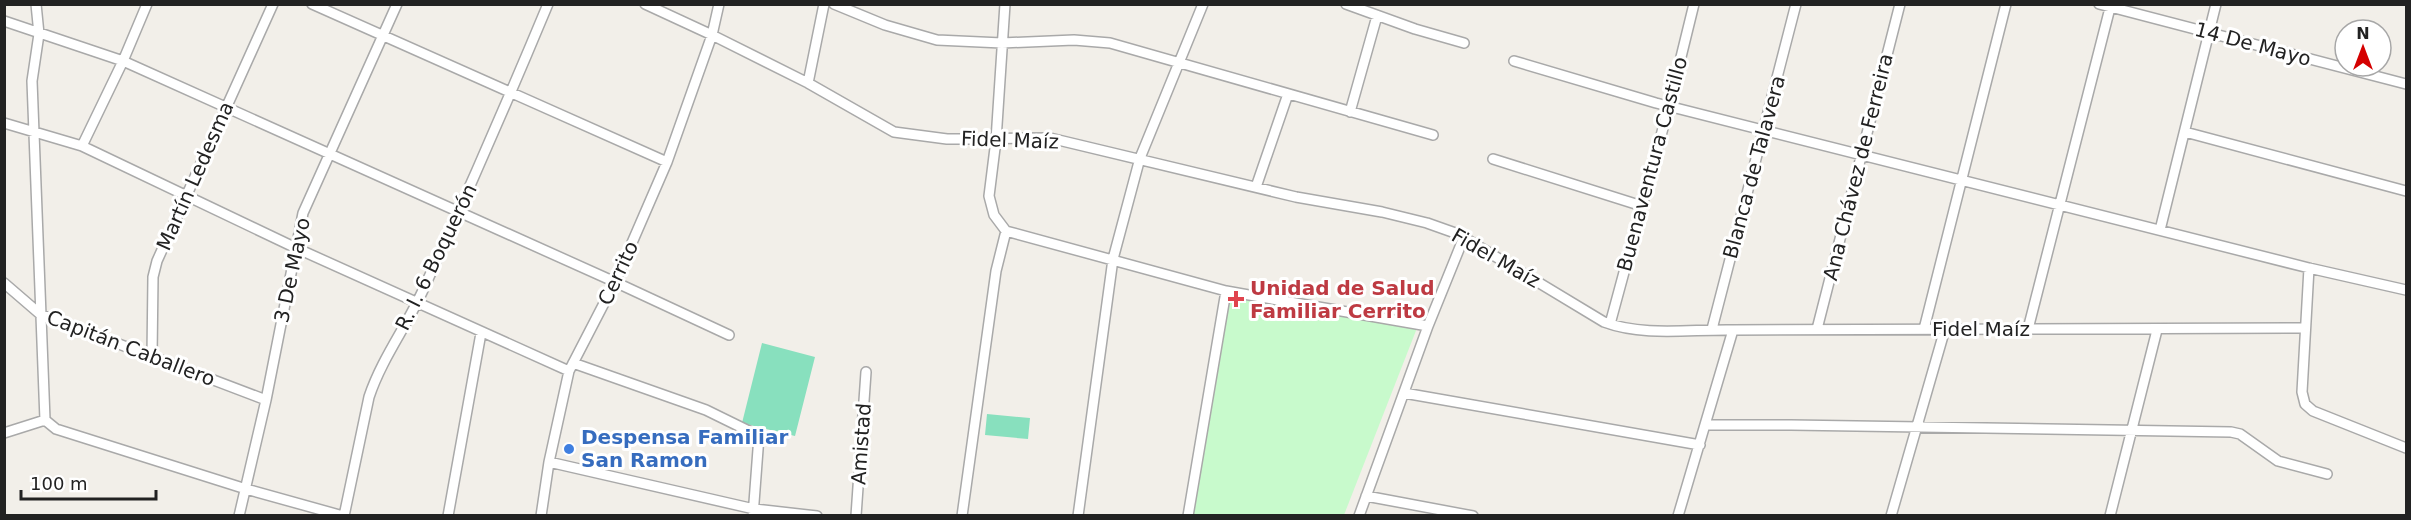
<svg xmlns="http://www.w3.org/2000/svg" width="2411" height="520" viewBox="0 0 2411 520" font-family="'DejaVu Sans',sans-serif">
<rect width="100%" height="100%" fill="#f2efe9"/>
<!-- park -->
<path fill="#c8facc" d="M1229 295 1417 328 1344 515 1193 516Z"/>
<!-- pitch -->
<path fill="#88e0be" d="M762 343 815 357 795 436 742 423Z
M987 414 1030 418 1028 439 985 435Z"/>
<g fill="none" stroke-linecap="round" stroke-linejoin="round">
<!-- minor casing -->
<g stroke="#a9a9a9" stroke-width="12">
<path id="minor" d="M36 4 39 34 32 81 45 420
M312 4 667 162
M645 4 712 35 808 83 894 132 947 139 1050 138 1296 197 1382 212 1427 223 1458 234 1604 322C1644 337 1691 329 1733 330L2305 328
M834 4 885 25 937 40 1002 43 1074 40 1110 43 1433 135
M1005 4 996 140 989 196 994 215 1006 231 1226 291 1188 516
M1346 4 1415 29 1464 43
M2099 4 2406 84
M4 21 123 61 615 282 729 335
M1514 61 1656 103 2309 268 2406 290
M808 83 824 4
M1350 112 1377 16
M4 123 82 146 296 248 569 371
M2185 132 2406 191
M82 146 123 61 147 4
M1493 159 1642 206
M1256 187 1288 94
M2160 230 2216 4
M2309 268 2302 392 2305 404 2313 411 2406 448
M4 283 40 314 266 400
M1226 291 1428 326
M1610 324 1669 106 1694 4
M1712 329 1796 4
M1817 329 1900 4
M1924 329 2006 4
M2028 329 2111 4
M152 356 153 277 157 261 273 4
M573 363 706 410 759 436 753 516
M1404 393 1700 445
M45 420 56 429 246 489 343 516
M1706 425H1791L2231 432 2240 434 2278 461 2327 474
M4 433 45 420
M549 462 754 509 817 516
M1366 496 1473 516
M239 516 266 400 303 213 397 4
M344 516 369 397C382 358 407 326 424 288 467 194 508 100 548 4
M448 516 481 333
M541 516 549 462 569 371 615 282 667 162 712 35 719 4
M856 516 866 372
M962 516 996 271 1006 231
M1078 516 1113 259 1140 158 1203 4
M1359 516 1428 326 1464 237
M1678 516 1733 330
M1891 516 1945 329
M2110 516 2157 330"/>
</g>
<!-- minor -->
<use href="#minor" stroke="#fff" stroke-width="9"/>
</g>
<!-- markers -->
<path fill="#e0444e" stroke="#fff" stroke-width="2" d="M1233 290h6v6h6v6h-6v6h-6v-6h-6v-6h6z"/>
<circle fill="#3f7fe0" stroke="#fff" stroke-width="2" cx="569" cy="449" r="6"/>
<g text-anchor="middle" stroke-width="6" stroke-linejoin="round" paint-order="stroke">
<!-- street labels -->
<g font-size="20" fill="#222" stroke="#fff">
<text transform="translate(2253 44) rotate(15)" y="7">14 De Mayo</text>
<text transform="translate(1010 140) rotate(2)" y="7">Fidel Maíz</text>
<text transform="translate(1652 164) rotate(-75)" y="7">Buenaventura Castillo</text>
<text transform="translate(1754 167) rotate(-75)" y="7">Blanca de Talavera</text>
<text transform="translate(1858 167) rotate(-76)" y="7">Ana Chávez de Ferreira</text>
<text transform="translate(195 176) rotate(-66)" y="7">Martín Ledesma</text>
<text transform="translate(436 257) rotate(-64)" y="7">R. I. 6 Boquerón</text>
<text transform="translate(1496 258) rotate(30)" y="7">Fidel Maíz</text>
<text transform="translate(292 270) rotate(-78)" y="7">3 De Mayo</text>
<text transform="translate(618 273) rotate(-65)" y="7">Cerrito</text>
<text x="1981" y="336">Fidel Maíz</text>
<text transform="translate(131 348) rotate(21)" y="7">Capitán Caballero</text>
<text transform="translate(861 444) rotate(-86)" y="7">Amistad</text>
</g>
<!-- health labels -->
<g font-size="20" font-weight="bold" fill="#be3a42" stroke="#fff" text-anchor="start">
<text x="1250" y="295">Unidad de Salud<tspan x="1250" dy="23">Familiar Cerrito</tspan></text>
</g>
<!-- shop labels -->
<g font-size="20" font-weight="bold" fill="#366cbe" stroke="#fff" text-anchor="start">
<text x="581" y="444">Despensa Familiar<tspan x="581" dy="23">San Ramon</tspan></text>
</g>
</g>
<!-- border -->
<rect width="2411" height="520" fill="none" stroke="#222222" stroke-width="12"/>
<!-- north arrow -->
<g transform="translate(2363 48)"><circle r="28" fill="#ffffff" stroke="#a7a7a7" stroke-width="1.5"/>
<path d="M0-4.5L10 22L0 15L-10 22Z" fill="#d40000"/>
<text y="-9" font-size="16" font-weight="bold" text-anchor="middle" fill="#222222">N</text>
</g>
<!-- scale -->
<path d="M21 490v9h135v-9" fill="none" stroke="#222222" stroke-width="3"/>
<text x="30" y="490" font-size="18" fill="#222222" stroke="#ffffff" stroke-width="4.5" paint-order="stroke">100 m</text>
</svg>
